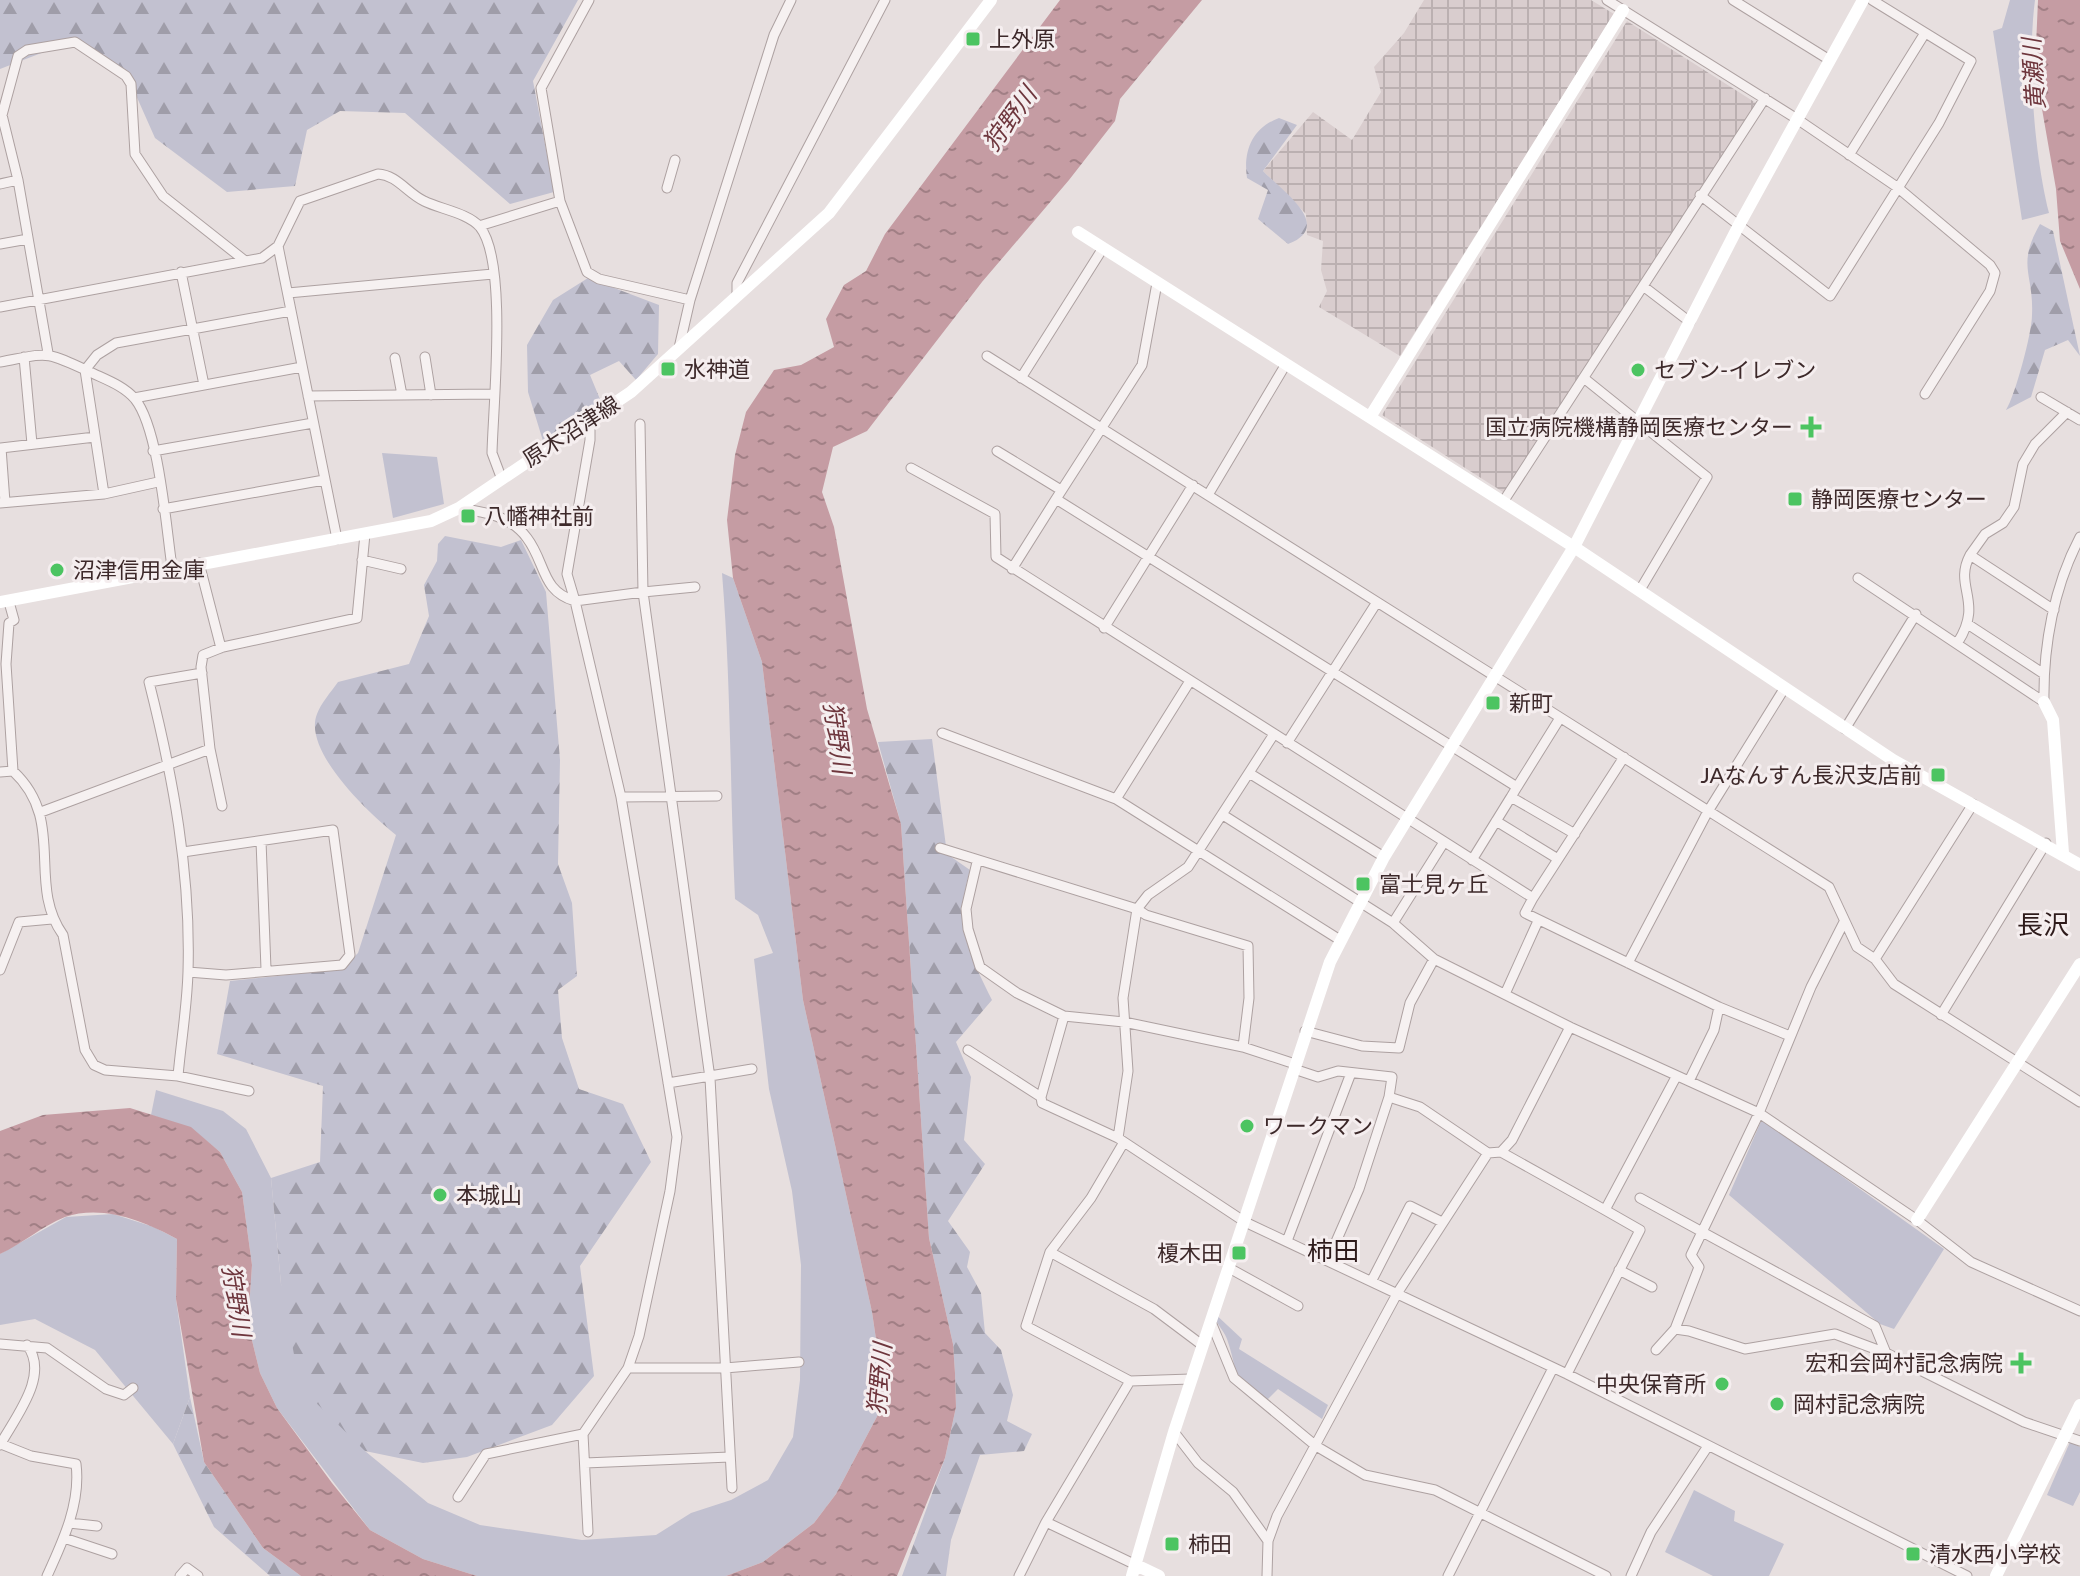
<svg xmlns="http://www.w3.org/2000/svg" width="2080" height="1576" viewBox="0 0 2080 1576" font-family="Lato,'Noto Sans JP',sans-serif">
<defs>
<pattern id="industrial-grid" width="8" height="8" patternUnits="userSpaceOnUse" patternTransform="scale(2)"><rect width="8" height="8" fill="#d9cdce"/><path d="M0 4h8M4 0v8" fill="none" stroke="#bbb0b1"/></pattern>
<pattern id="forest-firs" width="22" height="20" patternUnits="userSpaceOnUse" patternTransform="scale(2)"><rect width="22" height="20" fill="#c2c1d0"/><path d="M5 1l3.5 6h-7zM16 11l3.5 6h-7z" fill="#9f9da9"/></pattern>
<pattern id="water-ripples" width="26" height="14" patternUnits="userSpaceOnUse" patternTransform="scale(2)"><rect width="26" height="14" fill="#c59ca3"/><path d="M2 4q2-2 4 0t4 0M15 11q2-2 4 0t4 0" fill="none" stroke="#a17f85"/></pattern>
</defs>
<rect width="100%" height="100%" fill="#e7dfdf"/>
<!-- industrial -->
<path fill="url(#industrial-grid)" d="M1424 0H1591L1614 14 1400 356 1319 307 1327 291 1321 270 1323 241 1307 235 1306 214 1263 171 1313 112 1352 140 1381 92 1374 67 1404 33Z
M1627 21 1756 103 1506 494 1382 415Z"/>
<!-- green -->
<path fill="#c2c1d0" d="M2010 0H2035C2027 61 2034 153 2049 213L2022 220 1993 31 2002 28Z
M382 453 437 457 444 504 393 518Z
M722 573 733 578 762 662 803 1000 872 1312 880 1366 881 1409 836 1494 814 1523 763 1562 726 1576H477L423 1559 370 1530 277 1408 260 1373 248 1324 252 1265 242 1192 220 1152 191 1128 151 1115 156 1090 223 1111 246 1129 271 1178 281 1284 365 1451 428 1503 480 1525 582 1540 656 1535 691 1513 731 1500 768 1480 793 1437 800 1380 801 1265 792 1191 769 1089 754 959 773 953 758 915 735 899C730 790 731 682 722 573Z
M1762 1119 1944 1249 1894 1329 1880 1324 1729 1195Z
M113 1214 154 1227 177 1239 176 1299 190 1397 173 1444 95 1350 35 1319 0 1325V1254L66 1217Z
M1212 1311 1242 1339 1239 1349 1328 1405 1322 1419 1278 1389 1264 1403C1230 1377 1239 1374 1227 1339 1223 1329 1214 1321 1212 1311Z
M2070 1442 2080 1447V1492L2073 1506 2047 1495Z
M1694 1490 1735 1511 1734 1521 1784 1544 1769 1576H1713L1665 1552Z"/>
<!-- forest -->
<path fill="url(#forest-firs)" d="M0 0H578L533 81 554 192 510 204 405 113 340 111 307 130 295 186 227 192 155 138 131 84 85 48 62 45 0 69Z
M1279 118 1297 125 1263 171C1282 191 1335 226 1288 244L1258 219 1268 190 1247 178C1243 151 1252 128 1279 118Z
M2040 224 2053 231 2080 356 2068 340 2045 350 2031 397 2006 410C2015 396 2032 333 2032 315 2034 273 2016 266 2040 224Z
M588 278 659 305 658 354 636 380 619 361 590 375 602 404 543 441 528 392 527 345 553 300Z
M445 536 501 547 521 540 546 592 560 760 558 864 572 903 577 976 558 990 562 1038 579 1089 623 1104 651 1162 580 1266 594 1376 552 1425 467 1457 423 1463 365 1451 300 1387 281 1284 271 1178 320 1162 323 1086 217 1054 230 981 342 969 358 953 396 835C370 814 302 751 317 714 321 703 331 692 338 682L409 664 429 616 424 585 437 561 438 544Z
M932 739 947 854 970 870C954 926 967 949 992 1000L956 1042 971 1077 964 1140 985 1164 948 1221 970 1252 967 1267 981 1293 985 1333 1001 1350 1013 1395 1007 1421 1032 1434 1024 1451 980 1455 951 1540 946 1576H902L945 1458 956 1407 955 1373 953 1344 929 1238 901 824 878 742Z
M190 1397 204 1462 263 1548 301 1576H270L214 1527 173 1444Z"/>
<!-- water -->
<path fill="url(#water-ripples)" d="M1060 0H1202L1120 99 1115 121 1069 180 982 282 867 431 833 447 822 492 834 527 867 709 901 824 929 1238 953 1344 955 1373 956 1407 945 1458 897 1576H726L763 1562 814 1523 836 1494 881 1409 880 1366 872 1312 803 1000 762 662 733 578 727 520 735 455 746 412 774 370 801 365 834 347 826 319 844 285 866 271 885 234Z
M2038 0H2080V289L2060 241 2056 189 2035 69Z
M130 1108 191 1127 220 1152 242 1192 252 1265 248 1324 260 1373 277 1408 332 1483 370 1530 423 1559 477 1576H301L263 1548 204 1462 176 1299 177 1239C145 1221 102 1204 65 1217 42 1226 22 1244 0 1254V1131L43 1115Z"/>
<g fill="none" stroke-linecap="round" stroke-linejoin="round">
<!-- street casing -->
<g stroke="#ada1a1" stroke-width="11">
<path id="street" d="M589 0 541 88 560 201 587 272 599 279 690 300
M1607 0 1797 119 1897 187 1990 265 1995 273 1990 291 1925 394
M1733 0 1828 59
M1849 155 1925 33
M0 184 18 180
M667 188 675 160
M1700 195 1830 296 1939 123 1971 61 1872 0
M479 226 560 201
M0 244 28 239
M278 246 337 539
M181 272 204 385
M1157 283 1142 365 1056 499 1517 787 1560 718
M1643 286 1690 322
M288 293 493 274
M737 296V283L885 0
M0 307 262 258 278 246 300 201 378 174C397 175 407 193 424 201 440 209 468 213 480 227 508 262 493 406 492 453L501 477
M679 348 690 300 774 35 791 0
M48 353 18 180 2 115 18 56 27 50 75 42 126 76 131 84 135 154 163 196 244 260
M987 356 1829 887 1857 947 1875 959 1894 984 2080 1102
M24 357 32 444
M425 357 431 395
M395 358 402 395
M0 362C49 353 43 350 88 371 104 379 123 385 135 399 159 429 166 527 172 567
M1021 378 1103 248
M1585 379 1707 477 1640 590
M308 396 493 394
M2041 397 2080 420
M134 398 302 367
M590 419V440L567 574 575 601 643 592 710 1078 732 1488
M640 424 643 592 695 587
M153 451 313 423
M997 451 1061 490
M911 468 995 514 996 557 1533 898 1525 913 1719 1007 1790 1036
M104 494 85 370 97 355 116 343 291 311
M1208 495 1286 364
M5 502 1 448 95 437
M1503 502 1765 98
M0 503 104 494 158 482
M459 508C485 512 511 516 527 538 546 563 541 591 575 601L621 797 677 1137 670 1191 639 1336 628 1368 583 1434 588 1532
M163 509 324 480
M362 560 401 569
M199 563 221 648
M1012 569 1056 499
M1858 578 2044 702
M9 602 14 620 9 623 6 664 13 771C67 821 26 883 63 935L85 1050 94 1065 105 1070 178 1076 249 1091
M2054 610 1970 555 1985 534 2003 523 2014 507 2023 464 2035 444 2067 412
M1969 625 2044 674
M1104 628 1193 485
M1958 642C1984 601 1953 587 1970 555
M2044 702C2043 646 2054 586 2080 537
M1845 729 1916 614
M942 733 1116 799 1340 940
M1287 743 1377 602
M210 749 222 806
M0 772 13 771
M1249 773 1384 857
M1517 787 1511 797 1575 834
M621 797 717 796
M1116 799 1190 681
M41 812 210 749 201 667 203 655 223 647 357 618 365 534
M1223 815 1393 923 1434 959 1570 1027 1759 1113 1917 1220 1971 1262 2080 1311
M1496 821 1558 859
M261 841 266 969
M940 848 1137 909 1148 895 1188 867 1274 734
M183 852 333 830 350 955 342 965 226 975 188 972
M1472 860 1511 797
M977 862 966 909 968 929 980 967 1017 993 1064 1016 1124 1022 1243 1047 1295 1064
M1533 898 1624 757
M1393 923 1444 842
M1875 959 1973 804
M1628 963 1707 813 1784 689
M0 970 19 922 52 919
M1505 994 1538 921
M1941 1015 2046 843
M1305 1031 1362 1046 1399 1048 1410 1003 1434 959
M968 1050 1041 1097 1042 1103 1118 1138 1245 1222 1567 1374 1967 1576
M1294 1069 1318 1077 1338 1071 1392 1077 1389 1097 1420 1107 1488 1153
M178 1076C181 1042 187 1007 188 972 191 874 173 777 149 682L202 673
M1689 1081 1714 1030 1719 1007
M668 1083 752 1069
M1041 1097 1064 1016
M1118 1138 1128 1071 1123 998 1137 909 1146 915 1248 946 1249 998 1243 1047
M1124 1142 1091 1198 1050 1252 1026 1326 1130 1381
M1501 1152 1605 1210
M1640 1198 1875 1326 1886 1353
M1287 1241 1351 1073
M1050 1252 1154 1309 1202 1345
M1328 1260 1359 1189 1389 1097
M1229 1268 1298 1306
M1619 1270 1652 1287
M1372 1280 1410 1206 1442 1222
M1211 1322 1234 1378 1316 1446 1365 1475 1435 1490 1606 1576
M1675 1329 1699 1267 1691 1255 1759 1113 1811 987 1844 922
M0 1344 47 1348 106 1389 124 1395 133 1388
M1656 1350 1675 1329 1689 1331 1745 1349 1835 1334 1886 1353 2024 1422 2080 1441
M628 1368H725L799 1362
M1567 1374 1640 1230 1605 1210 1676 1077
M1174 1432 1198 1463 1233 1492 1268 1541
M1 1444 31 1456 76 1464C81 1503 63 1541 47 1576
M0 1445C16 1416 50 1375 27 1345
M585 1463 730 1457
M458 1497 486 1454 583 1434
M1046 1522 1136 1565
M69 1523 97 1526
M64 1538 112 1554
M180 1576 187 1568 198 1576
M1019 1576 1046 1522 1130 1381 1191 1379
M1267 1576 1268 1541 1277 1516 1398 1292 1488 1153 1501 1152 1512 1140 1570 1027
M1448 1576 1553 1368
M1631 1576 1651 1532 1708 1446"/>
</g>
<!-- street -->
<use href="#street" stroke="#f6f1f1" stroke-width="9"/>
<!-- secondary -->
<path stroke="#fff" stroke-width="12" d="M1078 232 1574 547 1893 760 2080 865
M1370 417 1623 10
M0 602 431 521 459 508 631 392 829 213 991 0
M2044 702 2053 720 2063 853
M1917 1220 2080 964
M1136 1565 1159 1576
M1132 1576 1174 1432 1330 962 1384 857 1574 547 1739 225 1863 0
M1996 1576 2080 1405"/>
</g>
<!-- markers -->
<g fill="#4cc461" stroke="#f5eeef" stroke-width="3">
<rect x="965" y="31" width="16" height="16" rx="4"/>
<rect x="660" y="361" width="16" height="16" rx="4"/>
<circle cx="1638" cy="370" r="8"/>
<path d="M1807 415h8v8h8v8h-8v8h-8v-8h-8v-8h8z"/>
<rect x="1787" y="491" width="16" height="16" rx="4"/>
<rect x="460" y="508" width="16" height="16" rx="4"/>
<circle cx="57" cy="570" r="8"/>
<rect x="1485" y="695" width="16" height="16" rx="4"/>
<rect x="1930" y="767" width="16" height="16" rx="4"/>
<rect x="1355" y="876" width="16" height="16" rx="4"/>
<circle cx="1247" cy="1126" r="8"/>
<circle cx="440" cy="1195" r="8"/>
<rect x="1231" y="1245" width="16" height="16" rx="4"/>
<path d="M2017 1351h8v8h8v8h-8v8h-8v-8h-8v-8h8z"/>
<circle cx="1722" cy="1384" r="8"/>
<circle cx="1777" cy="1404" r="8"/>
<rect x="1164" y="1536" width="16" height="16" rx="4"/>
<rect x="1905" y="1546" width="16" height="16" rx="4"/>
</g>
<g text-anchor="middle" stroke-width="6" stroke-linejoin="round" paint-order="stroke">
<!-- poi labels -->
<g font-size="22" fill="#3d292a" stroke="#f5eeef" text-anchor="start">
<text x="989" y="47">上外原</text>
<text x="684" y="377">水神道</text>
<text x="1654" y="378">セブン-イレブン</text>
<text x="1793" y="435" text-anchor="end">国立病院機構静岡医療センター</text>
<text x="1811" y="507">静岡医療センター</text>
<text x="484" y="524">八幡神社前</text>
<text x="73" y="578">沼津信用金庫</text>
<text x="1509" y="711">新町</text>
<text x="1922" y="783" text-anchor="end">JAなんすん長沢支店前</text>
<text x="1379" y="892">富士見ヶ丘</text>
<text x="1263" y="1134">ワークマン</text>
<text x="456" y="1203">本城山</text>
<text x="1223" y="1261" text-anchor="end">榎木田</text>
<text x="2003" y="1371" text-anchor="end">宏和会岡村記念病院</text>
<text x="1706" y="1392" text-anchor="end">中央保育所</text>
<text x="1793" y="1412">岡村記念病院</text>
<text x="1188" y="1552">柿田</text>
<text x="1929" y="1562">清水西小学校</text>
</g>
<!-- street labels -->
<g font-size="22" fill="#3d292a" stroke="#f5eeef">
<text transform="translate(571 431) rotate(-33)" y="8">原木沼津線</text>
</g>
<!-- water labels -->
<g font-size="24" font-style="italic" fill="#6e363d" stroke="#f5eeef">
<text transform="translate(2034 74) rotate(-94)" y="8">黄瀬川</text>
<text transform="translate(1010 119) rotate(-54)" y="8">狩野川</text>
<text transform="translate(837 738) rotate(82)" y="8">狩野川</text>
<text transform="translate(236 1301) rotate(81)" y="8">狩野川</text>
<text transform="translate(880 1379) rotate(-85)" y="8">狩野川</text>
</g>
<!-- quarter labels -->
<g font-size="26" fill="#2e1b1b" stroke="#f5eeef">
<text x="2043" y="934">長沢</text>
<text x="1333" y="1260">柿田</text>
</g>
</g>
</svg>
